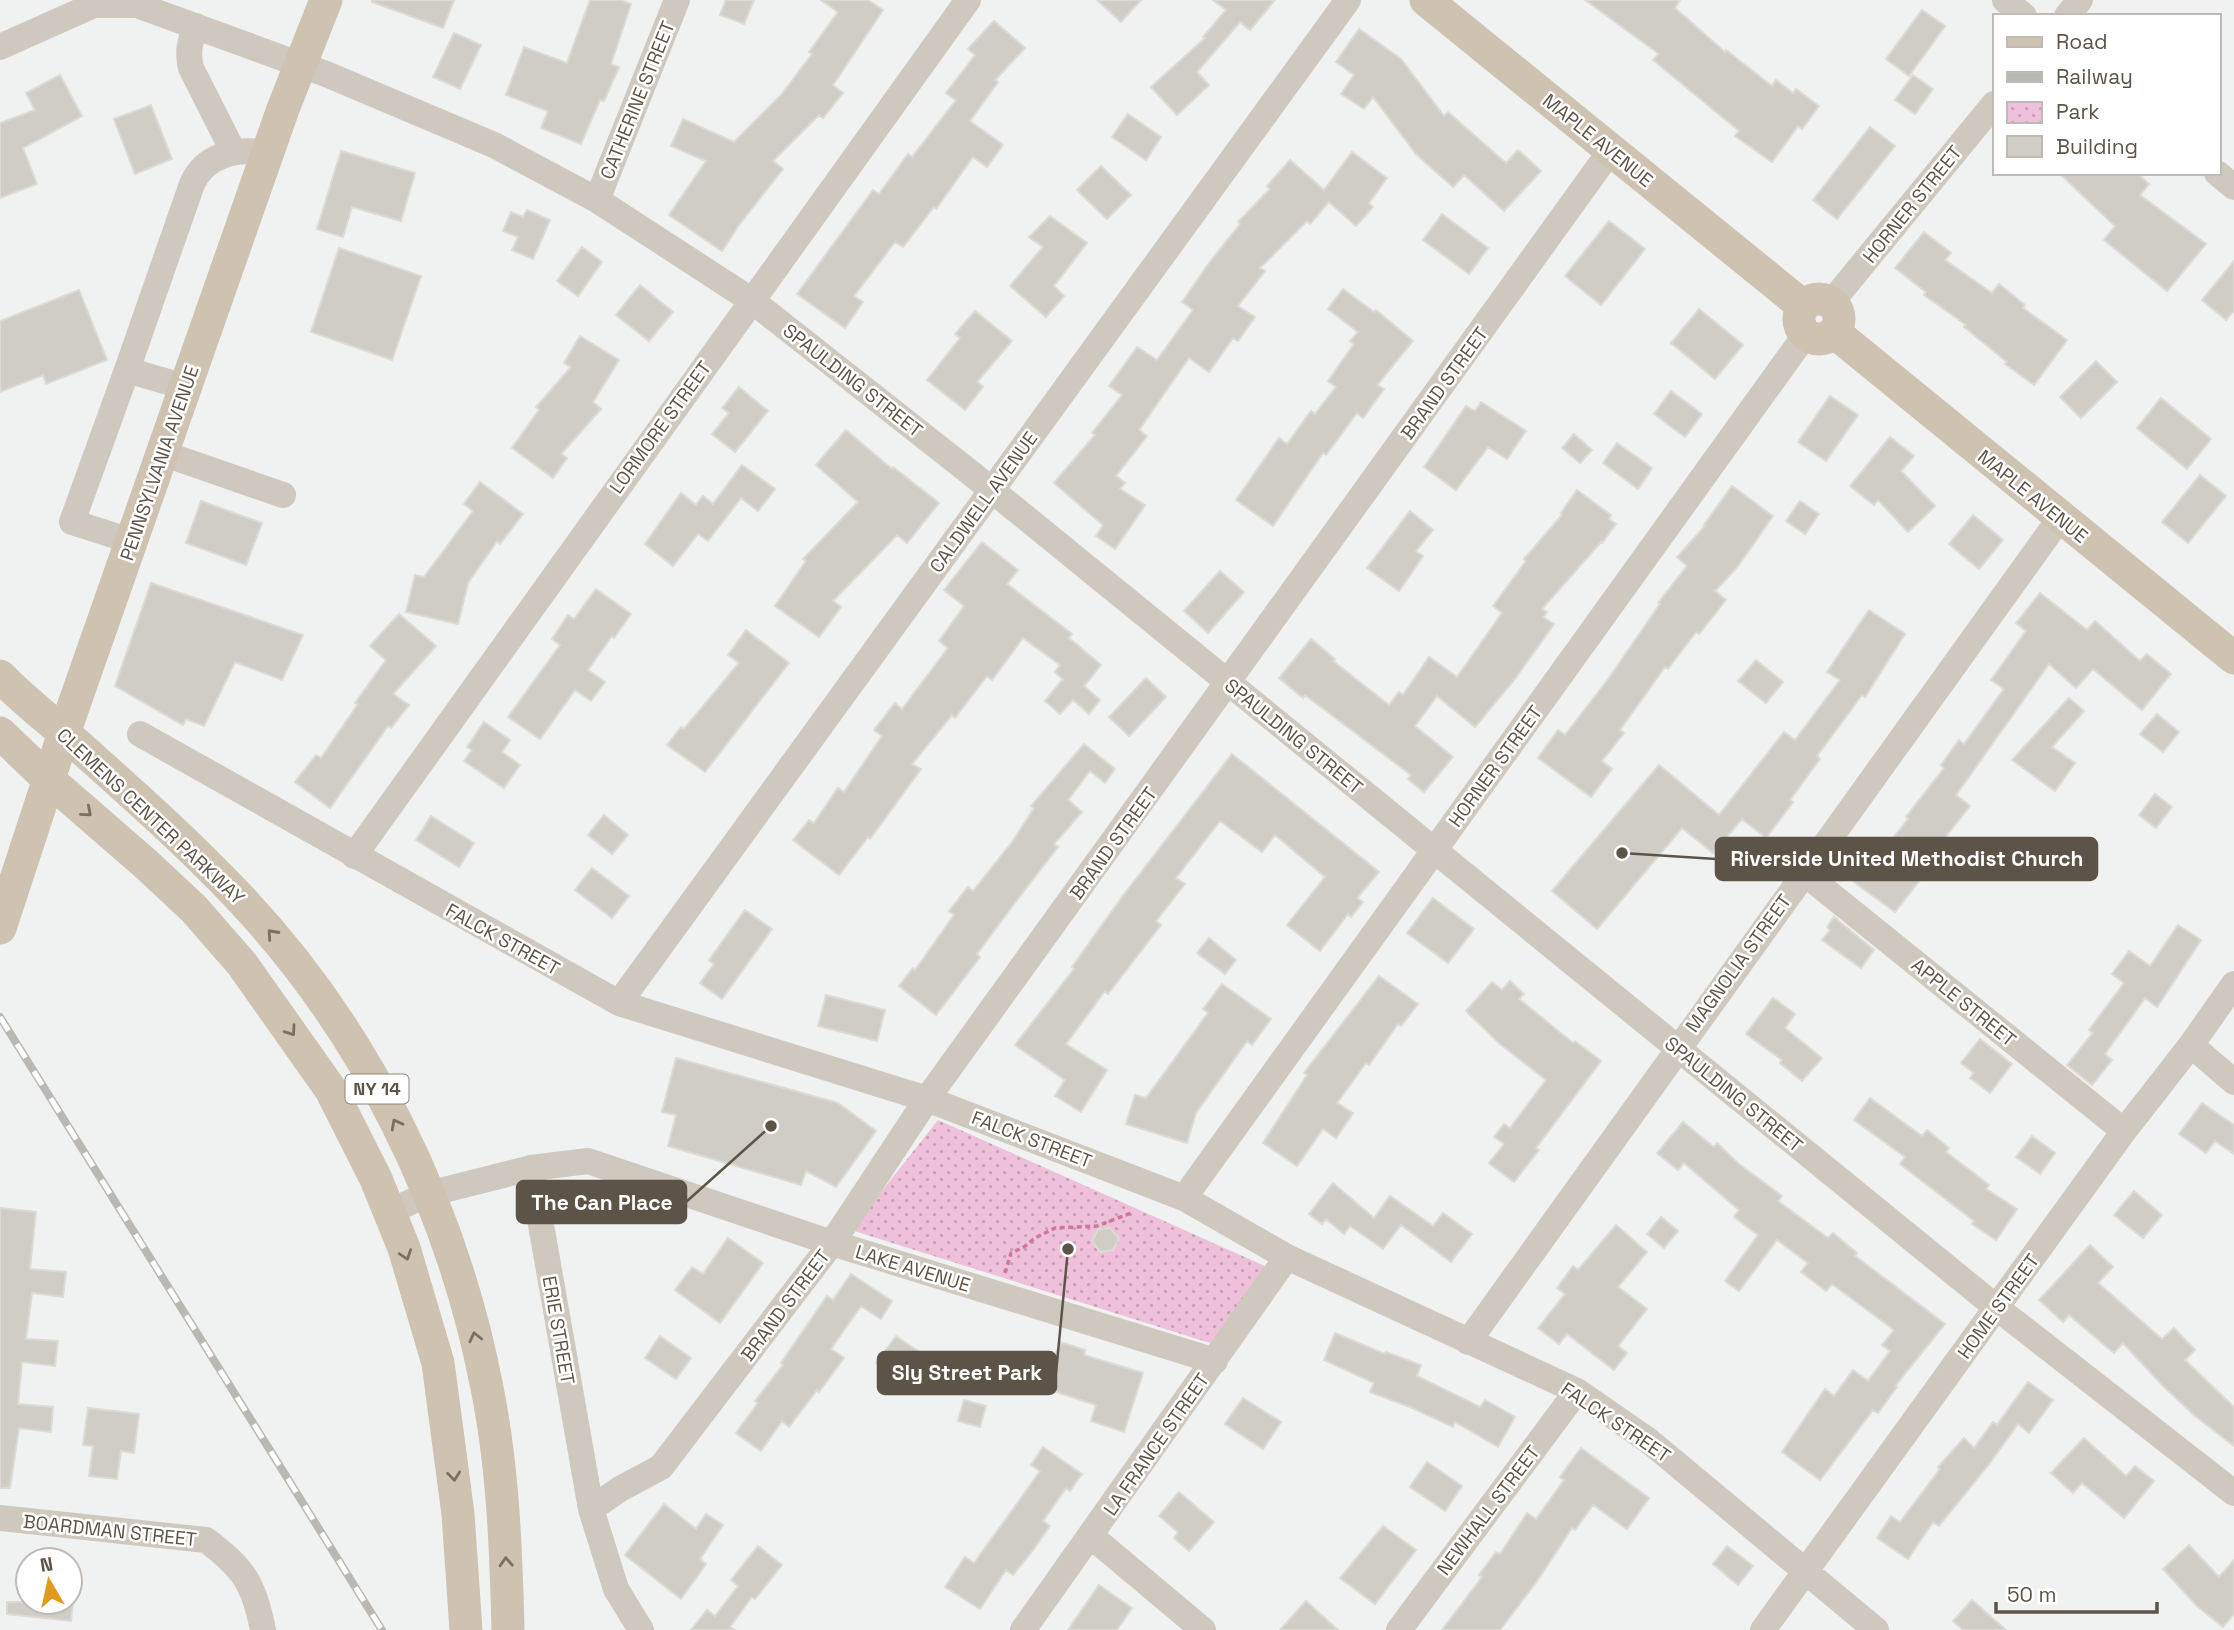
<svg xmlns="http://www.w3.org/2000/svg" width="2234" height="1630" viewBox="0 0 2234 1630" font-family="'Space Grotesk',sans-serif">
<defs>
<pattern id="park-dots" width="8" height="8" patternUnits="userSpaceOnUse" patternTransform="scale(1.75)"><rect width="8" height="8" fill="#efc0d9"/><path d="M2 2h.1M6 6h.1" fill="none" stroke="#c59fb2" stroke-width="1.8" stroke-linecap="round"/></pattern>
</defs>
<rect width="100%" height="100%" fill="#f0f2f2"/>
<!-- park -->
<path fill="url(#park-dots)" d="M938 1120 1267 1267 1210 1343 851 1230Z"/>
<!-- building -->
<path fill="#d0cdc7" stroke="#dbdad4" stroke-width="2" d="M372 0H454L443 28 372 2Z
M590 0H621L631 4 611 64 619 67 604 101 600 100 581 144 541 128 548 111 506 95 524 47 567 63Z
M726 0H754L744 24 720 15Z
M821 0H868L883 10 833 85 843 93 823 118 819 115 773 161 783 169 739 225 722 251 669 215 706 161 671 146 683 119 734 142 781 95 812 54 809 52 838 12Z
M1097 0H1141L1121 22Z
M1213 0H1275L1250 30 1240 22 1197 72 1209 85 1177 115 1151 87 1205 38 1203 37 1226 10Z
M1585 0H1680L1675 8 1725 52 1726 50 1772 86 1776 80 1793 93 1796 89 1819 106 1802 129 1798 126 1772 162 1735 136 1739 131 1653 60 1659 54Z
M1922 10 1945 26 1909 76 1886 59Z
M994 21 1025 48 995 80 998 82 970 121 1003 145 987 167 973 157 936 209 934 207 903 247 895 242 854 296 863 302 845 328 797 294 873 190 879 194 908 154 912 157 956 100 946 93 975 55 968 49Z
M1359 29 1401 59 1444 116 1448 112 1506 163 1518 150 1541 171 1504 211 1464 175 1453 187 1416 154 1373 97 1364 109 1341 94 1354 75 1336 62Z
M454 33 481 45 460 89 433 77Z
M60 75 82 116 23 148 37 184 0 198V123L35 110 26 93Z
M1913 75 1933 89 1915 114 1895 100Z
M151 105 172 159 135 174 114 119Z
M1128 114 1161 137 1146 160 1112 137Z
M1870 127 1895 146 1837 219 1813 200Z
M341 151 415 173 401 221 352 207 343 237 317 229Z
M1352 152 1387 178 1369 203 1373 207 1356 226 1329 202 1310 224 1307 221 1260 268 1265 271 1238 306 1255 317 1238 341 1233 338 1209 372 1189 358 1139 430 1147 436 1116 476 1125 483 1120 489 1145 505 1115 549 1096 536 1103 525 1054 483 1095 435 1092 433 1122 395 1109 386 1137 347 1157 360 1193 310 1182 302 1209 263 1240 224 1238 222 1270 189 1267 186 1290 160 1324 190Z
M1101 166 1131 195 1107 219 1077 190Z
M2059 173H2137L2149 184 2140 195 2206 244 2167 291 2104 240 2115 226Z
M527 210 550 220 533 259 512 250 518 237 503 231 511 212 523 217Z
M1442 214 1488 248 1469 274 1423 240Z
M1050 216 1087 243 1054 286 1064 296 1046 317 1010 286 1043 247 1029 237Z
M1609 221 1645 249 1601 305 1565 276Z
M1924 232 1951 253 1945 260 1992 293 1999 284 2025 305 2023 308 2067 340 2034 385 2005 364 2007 362 1964 327 1966 325 1924 295 1926 292 1895 268Z
M582 247 602 262 578 296 557 281Z
M339 248 421 276 392 360 311 332Z
M2234 261V311L2226 320 2202 300Z
M640 285 673 312 649 341 616 315Z
M1343 289 1374 312 1376 310 1413 341 1377 385 1384 389 1363 418 1357 413 1326 455 1323 453 1273 526 1236 500 1279 438 1287 444 1311 411 1315 414 1336 387 1328 381 1354 344 1350 341 1358 332 1328 309Z
M79 290 107 360 46 384 43 375 0 392V321Z
M1699 309 1743 345 1715 379 1671 343Z
M975 311 1012 341 977 382 983 387 965 410 927 380 960 338 955 334Z
M580 336 619 360 593 402 601 409 561 454 567 458 553 478 512 448 539 410 536 407 571 367 564 363Z
M2096 361 2117 382 2081 418 2060 397Z
M739 387 768 411 735 452 712 434 729 413 722 408Z
M1671 391 1702 414 1685 437 1654 414Z
M1830 396 1858 415 1826 461 1798 442Z
M2161 398 2211 439 2187 469 2137 428Z
M1481 402 1526 431 1507 459 1488 447 1456 490 1424 467 1466 406 1475 411Z
M846 430 892 469 893 467 939 503 907 543 897 535 833 601 841 607 819 637 775 606 806 561 803 559 858 502 816 465Z
M1574 434 1592 450 1580 463 1562 448Z
M1890 437 1914 456 1901 471 1935 506 1908 532 1878 500 1874 505 1850 486Z
M1617 443 1652 468 1638 489 1603 463Z
M742 465 775 489 758 511 741 498 708 541 698 534 673 566 645 544 681 493 696 505 703 496 713 504Z
M2200 475 2226 496 2188 543 2162 522Z
M480 482 523 514 500 544 497 541 468 583 458 624 406 612 415 575 424 577 473 511 464 504Z
M1732 486 1773 516 1738 566 1715 591 1726 600 1699 634 1696 632 1668 669 1665 667 1620 730 1624 733 1602 761 1612 769 1591 797 1538 758 1558 730 1565 735 1606 682 1660 604 1658 603 1687 566 1677 557 1705 526 1704 525Z
M1577 490 1611 515 1609 519 1616 524 1602 543 1601 542 1542 609 1547 612 1543 617 1554 624 1515 679 1475 727 1437 696 1415 726 1453 757 1424 792 1408 779 1411 775 1305 695 1303 698 1279 678 1311 639 1335 659 1333 661 1389 705 1399 692 1403 695 1429 657 1457 677 1502 613 1493 606 1526 561 1524 559 1562 515 1561 513Z
M201 501 262 523 246 565 186 543Z
M1800 501 1819 514 1805 534 1786 521Z
M1410 511 1433 530 1416 551 1423 556 1399 591 1367 568Z
M1973 515 2003 540 1979 569 1949 544Z
M982 542 1018 570 1007 584 1072 634 1069 638 1101 665 1084 686 1100 700 1089 714 1073 700 1060 714 1045 701 1063 679 1055 672 1060 665 1023 638 992 680 987 676 955 718 952 715 912 764 921 769 870 839 868 837 839 875 793 840 809 820 814 823 838 788 844 792 882 736 874 730 895 703 902 709 948 648 939 641 964 606 944 590Z
M1220 571 1244 592 1208 633 1184 611Z
M151 583 303 635 282 680 235 662 204 726 186 719 183 725 115 686Z
M596 589 631 614 614 638 612 636 588 670 605 682 591 701 575 690 540 739 508 717 560 645 552 639 568 615 574 619Z
M2040 593 2087 630 2095 621 2140 661 2147 654 2171 674 2142 710 2093 669 2076 688 2049 664 1956 795 1970 806 1936 849 1941 853 1895 912 1854 882 1870 859 1874 862 1908 819 1906 817 1944 768 1941 765 1959 740 1964 744 2004 689 1991 680 2026 631 2016 623Z
M1869 610 1905 634 1865 697 1862 695 1817 756 1820 759 1790 800 1793 802 1766 838 1742 819 1713 853 1682 828 1597 929 1552 891 1659 765 1719 815 1784 732 1795 740 1840 680 1827 672Z
M399 614 436 646 393 694 409 705 391 728 388 726 330 808 295 782 316 755 321 758 358 704 355 703 386 660 370 646Z
M746 630 789 663 705 772 667 745 681 727 684 729 739 663 728 655Z
M1756 660 1783 682 1766 703 1738 681Z
M1146 678 1166 697 1129 736 1109 717Z
M2069 698 2084 711 2052 747 2075 763 2055 791 2012 760Z
M2157 714 2179 732 2163 752 2140 734Z
M484 722 510 740 502 752 520 765 504 788 464 761 472 750 467 747Z
M1084 744 1115 769 1105 783 1090 771 1068 800 1082 812 1054 844 1058 847 1014 904 977 954 980 957 936 1015 899 986 913 968 915 970 954 915 949 911 968 887 973 891 1012 842 1034 808 1031 806Z
M1232 754 1379 872 1357 898 1363 902 1351 917 1348 914 1320 951 1287 925 1325 877 1275 835 1262 852 1220 821 1176 878 1185 884 1156 921 1161 925 1108 994 1105 991 1066 1044 1107 1070 1081 1112 1055 1096 1065 1080 1015 1045 1074 969 1072 967 1122 897Z
M2155 794 2172 807 2156 828 2139 815Z
M604 815 628 835 612 854 588 835Z
M431 816 474 843 459 867 416 840Z
M592 868 629 896 612 918 575 890Z
M1433 898 1474 929 1448 963 1407 933Z
M745 910 772 929 722 999 700 983 714 964 709 960Z
M1834 917 1874 950 1861 968 1822 940 1830 930 1827 927Z
M2178 925 2201 940 2157 1007 2145 998 2105 1054 2112 1060 2092 1085 2067 1065 2093 1033 2089 1030 2124 983 2112 974 2129 951 2150 966Z
M1209 938 1236 960 1225 974 1197 953Z
M1379 976 1418 1004 1401 1026 1398 1024 1369 1065 1366 1063 1337 1103 1353 1113 1336 1138 1323 1129 1297 1166 1263 1143 1307 1075 1304 1073Z
M1510 981 1524 994 1519 999 1573 1043 1575 1041 1601 1061 1536 1148 1539 1150 1514 1182 1489 1163 1504 1144 1494 1137 1504 1124 1510 1128 1546 1080 1500 1044 1466 1011 1492 982 1502 990Z
M1222 984 1271 1019 1252 1045 1247 1041 1196 1113 1187 1143 1126 1124 1135 1095 1146 1098 1208 1013 1203 1009Z
M826 995 885 1010 877 1041 818 1026Z
M1773 998 1795 1014 1785 1028 1822 1058 1802 1081 1780 1063 1782 1060 1746 1034Z
M1980 1039 2012 1064 1990 1093 1970 1078 1974 1073 1961 1063Z
M676 1058 838 1103 876 1131 836 1187 806 1171 801 1185 668 1146 676 1115 662 1112Z
M1870 1098 1922 1136 1927 1130 1949 1148 1946 1152 1989 1185 1986 1189 2017 1209 1996 1240 1972 1224 1974 1221 1900 1164 1905 1157 1854 1120Z
M2202 1103 2234 1125V1154L2215 1141 2206 1153 2179 1134Z
M1683 1122 1714 1147 1717 1143 1739 1164 1782 1196 1778 1201 1828 1238 1833 1233 1857 1253 1855 1256 1945 1324 1895 1386 1897 1387 1878 1413 1873 1410 1820 1480 1782 1452 1825 1389 1834 1396 1853 1370 1868 1381 1890 1351 1882 1345 1894 1330 1832 1284 1826 1291 1801 1272 1808 1263 1777 1240 1739 1291 1725 1281 1758 1235 1734 1217 1739 1210 1684 1163 1678 1170 1657 1153Z
M2032 1136 2055 1153 2040 1174 2016 1157Z
M1333 1183 1374 1218 1390 1196 1433 1226 1443 1213 1472 1234 1451 1262 1401 1225 1383 1249 1350 1226 1344 1234 1326 1219 1322 1224 1309 1214Z
M2134 1191 2162 1215 2143 1238 2114 1215Z
M0 1208 36 1212 30 1269 66 1272 63 1297 32 1293 26 1339 58 1341 55 1366 22 1362 18 1404 53 1407 51 1432 19 1428 10 1488H0Z
M1661 1217 1678 1231 1664 1248 1647 1234Z
M1616 1225 1647 1252 1618 1287 1647 1309 1618 1346 1627 1353 1614 1370 1567 1334 1559 1344 1538 1328 1565 1294 1557 1288 1573 1266 1578 1270Z
M1110 1228 1119 1238 1113 1250 1100 1252 1092 1241 1098 1229Z
M728 1238 763 1263 720 1323 675 1290 692 1267 703 1274Z
M2090 1245 2113 1267 2098 1283 2162 1339 2174 1328 2195 1350 2185 1360 2234 1407V1446L2195 1416 2163 1386 2123 1343 2114 1353 2069 1315 2063 1322 2039 1300Z
M851 1274 892 1301 881 1319 861 1306 831 1349 844 1358 819 1392 817 1390 789 1427 782 1421 761 1451 736 1433 758 1403 755 1401 783 1365 781 1363 827 1296 833 1300Z
M1335 1333 1385 1354 1386 1352 1421 1365 1417 1376 1480 1407 1485 1400 1515 1417 1498 1447 1455 1422 1453 1427 1410 1407 1370 1392 1374 1383 1324 1360Z
M660 1336 691 1358 676 1379 645 1358Z
M896 1336 918 1351 898 1379 876 1363Z
M1060 1342 1085 1350 1084 1355 1143 1373 1124 1432 1091 1421 1096 1405 1044 1388Z
M2028 1382 2053 1400 2029 1433 2018 1424 1990 1463 1939 1526 1933 1522 1908 1559 1877 1538 1891 1516 1900 1522 1940 1469 1938 1467 1964 1438 1974 1448 1993 1422 1997 1425Z
M1243 1398 1281 1422 1263 1449 1225 1424Z
M964 1400 986 1406 980 1427 958 1421Z
M88 1408 139 1414 134 1453 121 1451 117 1479 89 1476 93 1446 83 1445Z
M2084 1438 2126 1476 2135 1466 2154 1481 2124 1518 2082 1483 2073 1493 2051 1473Z
M1043 1447 1082 1474 1070 1491 1066 1488 1043 1521 1050 1526 1034 1549 1013 1575 1006 1570 980 1609 945 1587 965 1557 974 1563 1021 1498 1040 1471 1031 1465Z
M1581 1448 1649 1498 1627 1529 1593 1505 1575 1530 1572 1528 1537 1581 1500 1630H1442L1482 1577 1479 1575 1496 1552 1500 1554 1527 1513 1536 1519 1564 1480 1560 1477Z
M1427 1462 1462 1486 1445 1511 1410 1487Z
M1179 1492 1214 1522 1189 1551 1174 1538 1178 1532 1159 1516Z
M664 1504 696 1529 706 1514 723 1525 700 1559 706 1564 681 1599 625 1555Z
M1383 1526 1416 1550 1375 1604 1340 1578Z
M2189 1545 2219 1577 2234 1560V1614L2223 1627 2197 1606 2163 1569Z
M758 1546 782 1565 755 1599 752 1597 730 1627 735 1630H691L707 1610 715 1616 738 1586 731 1580Z
M1727 1546 1753 1566 1738 1585 1713 1564Z
M1099 1585 1132 1608 1117 1630H1068Z
M1972 1600 2006 1630H1963L1953 1621Z
M1306 1601 1338 1630H1280Z
M7 1602H73L71 1621 7 1614Z"/>
<g fill="none" stroke-linecap="round" stroke-linejoin="round">
<!-- path -->
<path stroke="#cd789b" stroke-width="3.5" stroke-dasharray="5 3.5" stroke-linecap="butt" d="M1005 1273 1011 1253 1024 1247 1035 1238 1055 1228 1097 1226 1131 1213"/>
<!-- minor -->
<path stroke="#cfc8be" stroke-width="26" d="M2005 0 2024 16
M2067 16 2080 0
M196 26C190 42 187 51 191 68L233 151
M0 47 94 5H137L326 74 494 145 597 200 751 300 972 474 1997 1308 2234 1493
M2217 173 2234 187
M597 200 677 0
M1830 304 1994 104
M127 370 72 522 131 541
M185 387 127 370 192 184C205 154 238 148 267 153
M162 453 283 495
M140 734 619 1003 927 1099 1184 1198 1287 1257 1577 1391 1649 1441 1876 1630
M354 856 968 0
M1804 873 2124 1131
M619 1003 1348 0
M2191 1045 2234 1082
M531 1168 588 1161 832 1243 1215 1361
M1184 1198 1806 334
M389 1212 428 1194 531 1168 591 1509 616 1589 641 1630
M1468 1342 2060 518
M591 1509 620 1489 661 1467 832 1243 927 1099 1611 150
M0 1518 206 1540C244 1568 254 1584 263 1630
M1091 1536 1203 1630
M1023 1630 1287 1257
M1399 1630 1577 1391
M1763 1630 2124 1131 2191 1045 2234 984"/>
<!-- major -->
<path stroke="#cec2b0" stroke-width="33" d="M1426 0 1803 306
M1799 319a20 20 0 1 1 40 0a20 20 0 1 1-40 0Z
M1834 332 2234 658
M0 676C22 699 48 719 72 740 128 790 185 840 237 895 365 1029 452 1206 487 1388 503 1467 506 1549 508 1630
M0 733 48 779 147 865 194 909 242 964 331 1090 376 1179 404 1248 438 1363 458 1514 466 1630
M0 928 64 733 283 109 326 0"/>
<!-- rail casing -->
<g stroke="#bab8b2" stroke-width="8">
<path id="rail" d="M0 1017 382 1630"/>
</g>
<!-- rail -->
<use href="#rail" stroke="#fff" stroke-width="5" stroke-dasharray="16" stroke-linecap="butt"/>
</g>
<!-- one-way arrows -->
<defs><path id="oneway-chevron" d="M-2-3.5L2.5 0L-2 3.5" fill="none" stroke-width="1.6" stroke-linecap="round" stroke-linejoin="round" transform="scale(1.75)"/></defs>
<g stroke="#797062">
<use href="#oneway-chevron" transform="translate(87 812) rotate(41)"/>
<use href="#oneway-chevron" transform="translate(272 934) rotate(-132)"/>
<use href="#oneway-chevron" transform="translate(291 1031) rotate(55)"/>
<use href="#oneway-chevron" transform="translate(396 1124) rotate(-118)"/>
<use href="#oneway-chevron" transform="translate(406 1255) rotate(71)"/>
<use href="#oneway-chevron" transform="translate(475 1337) rotate(-103)"/>
<use href="#oneway-chevron" transform="translate(454 1476) rotate(84)"/>
<use href="#oneway-chevron" transform="translate(506 1562) rotate(-93)"/>
</g>
<g text-anchor="middle" stroke-width="5" stroke-linejoin="round" paint-order="stroke">
<!-- shield labels -->
<rect fill="#fff" stroke="#8e877f" stroke-width="2" x="345.5" y="1074.5" width="63" height="29" rx="5"/>
<g font-size="18" font-weight="bold" fill="#5d5448">
<text x="377" y="1095">NY 14</text>
</g>
<!-- street labels -->
<g font-size="19" fill="#5d5448" stroke="#fff">
<text transform="translate(637 100) rotate(-68)" y="7">CATHERINE STREET</text>
<text transform="translate(1598 140) rotate(39)" y="7">MAPLE AVENUE</text>
<text transform="translate(1912 204) rotate(-51)" y="7">HORNER STREET</text>
<text transform="translate(853 380) rotate(38)" y="7">SPAULDING STREET</text>
<text transform="translate(1444 383) rotate(-54)" y="7">BRAND STREET</text>
<text transform="translate(660 427) rotate(-54)" y="7">LORMORE STREET</text>
<text transform="translate(159 463) rotate(-71)" y="7">PENNSYLVANIA AVENUE</text>
<text transform="translate(2033 496) rotate(39)" y="7">MAPLE AVENUE</text>
<text transform="translate(983 502) rotate(-54)" y="7">CALDWELL AVENUE</text>
<text transform="translate(1294 736) rotate(39)" y="7">SPAULDING STREET</text>
<text transform="translate(1495 766) rotate(-54)" y="7">HORNER STREET</text>
<text transform="translate(151 816) rotate(43)" y="7">CLEMENS CENTER PARKWAY</text>
<text transform="translate(1113 843) rotate(-54)" y="7">BRAND STREET</text>
<text transform="translate(503 939) rotate(29)" y="7">FALCK STREET</text>
<text transform="translate(1738 963) rotate(-54)" y="7">MAGNOLIA STREET</text>
<text transform="translate(1964 1002) rotate(39)" y="7">APPLE STREET</text>
<text transform="translate(1734 1094) rotate(39)" y="7">SPAULDING STREET</text>
<text transform="translate(1032 1139) rotate(21)" y="7">FALCK STREET</text>
<text transform="translate(913 1268) rotate(17)" y="7">LAKE AVENUE</text>
<text transform="translate(785 1305) rotate(-53)" y="7">BRAND STREET</text>
<text transform="translate(1998 1306) rotate(-54)" y="7">HOME STREET</text>
<text transform="translate(559 1330) rotate(80)" y="7">ERIE STREET</text>
<text transform="translate(1616 1422) rotate(34)" y="7">FALCK STREET</text>
<text transform="translate(1156 1444) rotate(-55)" y="7">LA FRANCE STREET</text>
<text transform="translate(1488 1510) rotate(-53)" y="7">NEWHALL STREET</text>
<text transform="translate(110 1530) rotate(6)" y="7">BOARDMAN STREET</text>
</g>
</g>
<!-- callouts -->
<path fill="none" stroke="#5d5448" stroke-width="2.5" d="M1622 853L1716 859M771 1126L686 1202M1068 1249L1056 1373"/>
<g fill="#5d5448" stroke="#fff" stroke-width="2.5">
<circle cx="1622" cy="853" r="7"/>
<circle cx="771" cy="1126" r="7"/>
<circle cx="1068" cy="1249" r="7"/>
</g>
<g fill="#5d5448" stroke="#5d5448" stroke-width="2.5">
<rect x="1716" y="838" width="381" height="42" rx="7"/>
<rect x="517" y="1181" width="169" height="42" rx="7"/>
<rect x="878" y="1352" width="178" height="42" rx="7"/>
</g>
<g font-size="21" text-anchor="middle" font-weight="bold" fill="#fff">
<text x="1907" y="866">Riverside United Methodist Church</text>
<text x="602" y="1210">The Can Place</text>
<text x="967" y="1380">Sly Street Park</text>
</g>
<!-- legend -->
<rect x="1993" y="14" width="228" height="161" fill="#ffffff" stroke="#bebbb6" stroke-width="2"/>
<rect x="2007" y="37" width="35" height="10" fill="#cec2b0" stroke="#bebbb6" stroke-width="2"/>
<text x="2056" y="49" font-size="21" fill="#5d5448">Road</text>
<rect x="2007" y="72" width="35" height="10" fill="#bab8b2" stroke="#bebbb6" stroke-width="2"/>
<text x="2056" y="84" font-size="21" fill="#5d5448">Railway</text>
<rect x="2007" y="102" width="35" height="21" fill="url(#park-dots)" stroke="#bebbb6" stroke-width="2"/>
<text x="2056" y="119" font-size="21" fill="#5d5448">Park</text>
<rect x="2007" y="136" width="35" height="21" fill="#d0cdc7" stroke="#bebbb6" stroke-width="2"/>
<text x="2056" y="154" font-size="21" fill="#5d5448">Building</text>
<!-- north arrow -->
<g transform="translate(49 1581) rotate(351)"><circle r="33" fill="#ffffff" stroke="#bebbb6" stroke-width="2"/>
<path d="M0-5L12 26L0 18L-12 26Z" fill="#e19b1c"/>
<text y="-10" font-size="19" font-weight="bold" text-anchor="middle" fill="#5d5448">N</text>
</g>
<!-- scale -->
<path d="M1996 1602v10h161v-10" fill="none" stroke="#5d5448" stroke-width="3.5"/>
<text x="2007" y="1602" font-size="21" fill="#5d5448" stroke="#ffffff" stroke-width="5" paint-order="stroke">50 m</text>
</svg>
